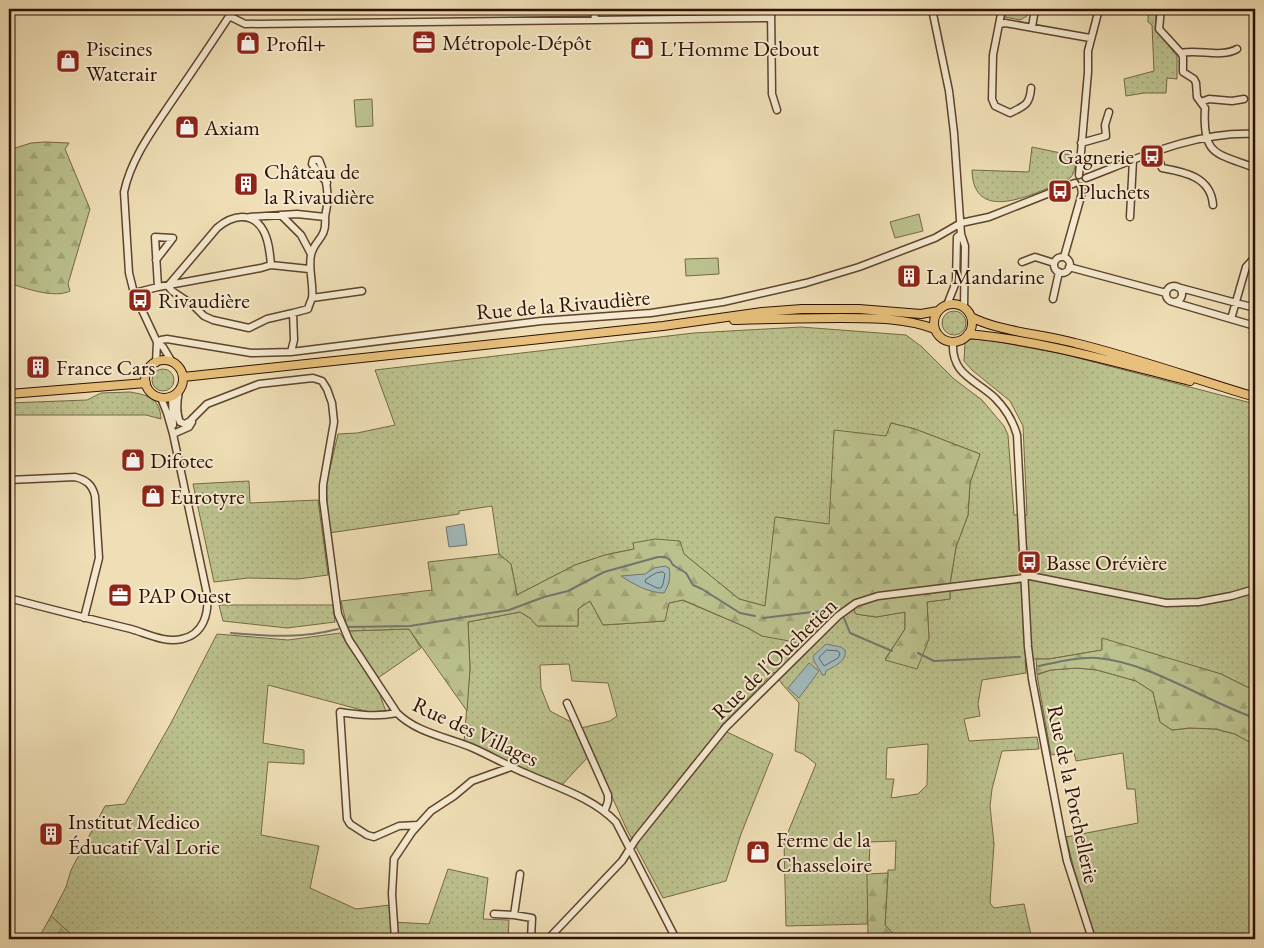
<svg xmlns="http://www.w3.org/2000/svg" width="1264" height="948" viewBox="0 0 1264 948" font-family="'EB Garamond',serif">
<defs>
<pattern id="grass-dots" width="8" height="8" patternUnits="userSpaceOnUse" patternTransform="scale(1.25)"><rect width="8" height="8" fill="#bbc18d"/><path d="M2 2h.1M6 6h.1" fill="none" stroke="#a1a578" stroke-width="1.8" stroke-linecap="round"/></pattern>
<pattern id="forest-firs" width="22" height="20" patternUnits="userSpaceOnUse" patternTransform="scale(1.25)"><rect width="22" height="20" fill="#bbc18d"/><path d="M5 1l3.5 6h-7zM16 11l3.5 6h-7z" fill="#a1a578"/></pattern>
</defs>
<rect width="100%" height="100%" fill="#f0dfb6"/>
<filter id="stains"><feTurbulence type="fractalNoise" baseFrequency=".004" numOctaves="4"/><feColorMatrix values="0 0 0 0 .2 0 0 0 0 .09 0 0 0 0 .02 0 0 0 .5 -.17"/></filter>
<radialGradient id="worn" r=".72"><stop offset=".6" stop-color="#630" stop-opacity="0"/><stop offset="1" stop-color="#630" stop-opacity=".3"/></radialGradient>
<!-- grass -->
<path fill="url(#grass-dots)" stroke="#746846" fill-rule="evenodd" d="M1148 11 1156 12V30L1177 56V79L1167 78 1166 93H1144L1126 96 1124 79 1154 71 1152 25 1148 22Z
M1032 147 1075 156C1075 164 1076 172 1070 178 1065 184 1053 186 1046 189 1017 201 973 217 972 170L1029 172Z
M942 323a12 12 0 1 1 24 0a12 12 0 1 1-24 0Z
M801 327 906 335 922 347 954 379 982 400 1004 426 1008 435 1014 515H1027L1023 426 1010 401 972 370 964 361 965 342 971 339H983L1063 354 1255 404V691L1221 674 1102 639V650L1049 659H1025L1026 673 982 680 978 704 980 716 964 719 969 741 1037 737 1039 749 1002 751 992 789 990 806 994 844 990 903 994 908 1024 904 1032 939H898L885 925 888 870H895L896 841 870 842 867 924 786 926 784 842 816 764 803 754 795 751 799 703 782 684 774 672 720 727 727 732 773 754 741 834 726 881 663 898 627 830 581 728 610 721 617 716 608 683 572 681 569 664 540 665 541 688 550 711 573 723 588 757 561 786 464 742 470 668 468 622 520 612 530 618 538 626H578V609L590 601 603 625 664 621 669 603 682 600 748 628 762 636 841 608 850 602 856 614 876 617 905 612V629L885 659 929 639 927 602 950 599V584L956 547 968 515 970 483 980 454 915 429 891 423 887 436 829 525 776 517 765 606 739 599 684 554 634 549 605 555 575 565 517 595 511 564 499 554 492 506 459 511V514L329 533 326 485 338 434 357 433 395 425 375 370 694 333ZM928 744 927 785 918 794 891 798 894 779H886L887 748Z
M152 380a11 11 0 1 1 22 0a11 11 0 1 1-22 0Z
M130 392C148 395 160 398 161 419L146 415H9V403L87 400 101 393Z
M249 481 250 503 318 500 328 575 298 579 248 578 214 582 193 484Z
M219 605H333L335 622 287 628 223 621Z
M409 629 421 648 378 678 348 631Z
M340 633 379 692 386 712 373 713 268 685 263 743 304 750V764L268 762 261 835 319 846 310 888 356 909 390 905 392 922 429 924 448 869 488 878 483 919 509 920 508 939H76L51 916 66 887 71 870 105 806 125 804 171 723 217 634 288 640Z
M1077 668 1097 670 1136 681 1153 692 1160 722 1172 730 1190 728 1215 729 1235 734 1255 745V939H1095L1074 869 1066 837 1138 823 1135 789H1127L1123 753 1076 761 1074 752 1051 755 1037 675 1051 670Z"/>
<!-- forest -->
<path fill="url(#forest-firs)" stroke="#746846" d="M45 142 69 143 65 149 90 209 68 284 70 291C55 299 24 288 9 283V150L31 143Z
M891 423 915 429 980 454 970 483 968 515 956 547 950 584V599L927 602 929 639 917 669 885 660 905 629V612L876 617 856 614 850 602 800 643 762 636 748 628 683 600 669 603 665 621 603 625 590 601 578 609V626H537L530 618 520 612 468 622 470 668 467 711 409 629 348 631 341 601 432 590 428 562 499 554 511 564 517 595 575 565 605 555 634 549 633 543 655 539 680 541 684 554 739 599 765 606 775 517 829 524 834 430 886 436Z
M1102 638 1221 674 1255 691V745L1235 734 1216 729 1190 728 1172 730 1160 722 1153 692 1136 681 1097 670 1077 668 1051 670 1037 674 1036 659H1049L1102 650Z
M888 873 885 925 898 939H868L867 874Z
M51 916 76 939H38Z"/>
<!-- green -->
<path fill="#bbc18d" stroke="#746846" d="M1006 9H1029L1027 16 1020 20 1005 17Z
M372 99 373 126 356 127 354 100Z
M919 214 923 231 895 238 890 222Z
M718 258 719 274 686 276 685 259Z"/>
<!-- water -->
<path fill="#a1b9ba" stroke="#737570" d="M464 524 467 545 449 547 446 527Z
M665 566 669 568C671 577 669 585 664 593 649 593 633 584 621 576L645 574 654 568Z
M826 644 841 647 845 650C847 661 835 666 826 671L825 675H822C820 668 813 663 813 656Z
M809 663 819 671 799 698 788 688Z"/>
<g fill="none" stroke-linecap="round" stroke-linejoin="round">
<!-- shore -->
<path stroke="#67645d" stroke-width="1" d="M663 572 665 574 663 584 661 588H657L645 582 646 579 656 573Z
M827 650 838 651 840 654 838 658 824 666 819 658Z"/>
<!-- stream -->
<path stroke="#737570" stroke-width="2" d="M763 618 837 609
M844 618 850 633 892 651
M347 627 410 626 509 610 544 597 568 591 604 572 658 557H665L670 560 673 565 686 573 693 585 702 589 740 613 755 616
M231 633C270 636 299 639 338 629
M918 653 934 661 1020 657
M1039 666C1058 662 1077 657 1097 658 1149 662 1205 701 1255 718"/>
<!-- minor casing -->
<g stroke="#5e432e" stroke-width="9">
<path id="minor" d="M594 9 595 20
M771 9 772 94 777 110
M932 9 949 91 954 133 961 234 965 246 964 307
M1002 9 993 55 992 99 995 106 1010 113C1024 106 1030 105 1031 88
M1161 9 1159 29 1181 53 1183 57V72L1194 79 1196 83 1197 97 1205 108C1202 156 1216 153 1255 168
M229 16 245 24 771 18
M1000 24 1005 23 1090 38
M1032 27 1035 9
M1181 53C1199 49 1221 58 1237 49
M1201 102 1209 99 1232 101 1244 99
M1081 143 1106 136 1105 125 1109 112
M1156 151 1162 168C1185 172 1211 177 1213 205
M1079 175 1088 72V51L1099 9
M1086 178C1141 157 1196 131 1255 134
M281 215 301 235 311 254
M250 217 297 214 325 217C327 240 315 238 311 255 308 270 314 284 312 298 311 301 309 305 308 309L293 313 294 340 291 352
M325 217C330 196 327 179 319 160H313L312 164 327 183
M1130 217 1133 160
M1054 265a8 8 0 1 1 16 0a8 8 0 1 1-16 0Z
M1064 257 1082 193 1081 187
M1022 262 1035 257 1054 263
M271 265C270 254 269 240 263 230 252 211 232 215 217 228L168 286 172 291 193 305 204 316 213 320 249 328 267 319 293 313
M1069 267 1166 293
M1166 294a8 8 0 1 1 16 0a8 8 0 1 1-16 0Z
M158 287 261 268 271 265 309 269
M1177 287 1255 308
M134 293 158 287 155 237 173 238 156 260
M312 298 362 291
M1053 299 1059 272
M1173 302 1255 326
M947 305 956 282 957 237 961 234
M1231 319 1246 267 1255 257
M157 342 161 340 167 339 251 353 291 352 541 321 651 313 723 302 806 283 859 267 935 238 961 223 989 217 1075 183
M157 342 163 347 172 362
M953 342C951 375 975 379 995 398 1005 408 1013 421 1017 435L1028 647 1032 679 1062 837 1067 861 1092 939
M156 363 157 342 134 293 129 273 124 192C131 159 152 131 170 104 192 72 213 41 234 9
M179 391C177 401 176 413 180 422L185 424 190 421 207 404 259 384 313 378 322 381 327 389 332 403 334 422 323 485V500L338 614 349 640 397 713C417 733 447 737 473 748 491 756 508 766 525 773 556 787 592 797 616 822L676 939
M172 397 173 425
M173 434 189 427 192 422
M9 480 75 477C86 480 92 484 95 496L99 558 84 618
M1025 575 1166 603 1199 602 1231 596 1255 589
M9 598C49 609 90 619 131 629 148 634 165 643 182 639 204 634 209 613 207 594L173 434 167 413 161 398
M567 703 608 795V801L605 810
M397 713C377 717 359 715 340 712L347 819 350 824 367 835 374 837 399 826 417 825
M520 874 514 915 532 918 531 939
M494 914 514 915
M395 939 392 894 394 859 412 832 431 811 454 796 472 781 511 767
M548 939 622 861 636 839 726 727 838 616 856 603 878 596 1025 578"/>
</g>
<!-- major casing -->
<g stroke="#2d0f00" stroke-width="10">
<path id="major" d="M934 323a19 19 0 1 1 38 0a19 19 0 1 1-38 0Z
M971 317C1000 332 1043 334 1075 343 1136 358 1195 379 1255 397
M734 320C770 319 805 318 841 318 873 318 905 318 935 329
M968 334C1044 341 1117 363 1190 381
M145 379a19 19 0 1 1 38 0a19 19 0 1 1-38 0Z
M183 377 663 326 762 312 802 309H859L921 314 938 311
M9 394 146 383"/>
</g>
<!-- minor -->
<use href="#minor" stroke="#f5ead0" stroke-width="6"/>
<!-- major -->
<use href="#major" stroke="#e8c07b" stroke-width="8"/>
</g>
<!-- icons -->
<defs>
<g id="office-square" transform="scale(1.25)"><rect x="-9" y="-9" width="18" height="18" rx="4" fill="#8f2418" stroke="#f5ead0"/><path d="M-6-3h4V-5.5h4V-3h4V5H-6ZM-1-4.5V-3h2v-1.5ZM-6 0V1H6V0Z" fill="#fff"/></g>
<g id="shop-square" transform="scale(1.25)"><rect x="-9" y="-9" width="18" height="18" rx="4" fill="#8f2418" stroke="#f5ead0"/><path d="M-5-2.5h2.3a2.7 3.5 0 0 1 5.4 0H5L5.5 6h-11ZM-1.5-2.5h3a1.5 2.3 0 0 0-3 0Z" fill="#fff"/></g>
<g id="bus-square" transform="scale(1.25)"><rect x="-9" y="-9" width="18" height="18" rx="4" fill="#8f2418" stroke="#f5ead0"/><path d="M-5-6H5V4H4V6H2V4H-2V6H-4V4H-5ZM-3.5-4V0h7V-4ZM-3.5 1.2v1.5H-2V1.2ZM2 1.2v1.5H3.5V1.2Z" fill="#fff"/></g>
<g id="building-square" transform="scale(1.25)"><rect x="-9" y="-9" width="18" height="18" rx="4" fill="#8f2418" stroke="#f5ead0"/><path d="M-4-6H4V6H1V3H-1V6H-4ZM-2.5-4.3h1.7v1.8h-1.7ZM.8-4.3h1.7v1.8H.8ZM-2.5-1h1.7V.8h-1.7ZM.8-1h1.7V.8H.8Z" fill="#fff"/></g>
</defs>
<g fill-rule="evenodd">
<use href="#office-square" x="424" y="42"/>
<use href="#shop-square" x="248" y="43"/>
<use href="#shop-square" x="642" y="48"/>
<use href="#shop-square" x="68" y="61"/>
<use href="#shop-square" x="187" y="127"/>
<use href="#bus-square" x="1152" y="156"/>
<use href="#building-square" x="246" y="184"/>
<use href="#bus-square" x="1060" y="191"/>
<use href="#building-square" x="909" y="276"/>
<use href="#bus-square" x="140" y="300"/>
<use href="#building-square" x="38" y="367"/>
<use href="#shop-square" x="133" y="460"/>
<use href="#shop-square" x="153" y="496"/>
<use href="#bus-square" x="1029" y="562"/>
<use href="#office-square" x="120" y="595"/>
<use href="#building-square" x="51" y="834"/>
<use href="#shop-square" x="758" y="852"/>
</g>
<g text-anchor="middle" stroke-width="4" stroke-linejoin="round" paint-order="stroke">
<!-- poi labels -->
<g font-size="22" fill="#2d0f00" stroke="#f5ead0" text-anchor="start">
<text x="442" y="50">Métropole-Dépôt</text>
<text x="266" y="51">Profil+</text>
<text x="86" y="56">Piscines<tspan x="86" dy="25">Waterair</tspan></text>
<text x="660" y="56">L'Homme Debout</text>
<text x="204" y="135">Axiam</text>
<text x="1134" y="164" text-anchor="end">Gagnerie</text>
<text x="264" y="179">Château de<tspan x="264" dy="25">la Rivaudière</tspan></text>
<text x="1078" y="199">Pluchets</text>
<text x="926" y="284">La Mandarine</text>
<text x="158" y="308">Rivaudière</text>
<text x="56" y="375">France Cars</text>
<text x="150" y="468">Difotec</text>
<text x="170" y="504">Eurotyre</text>
<text x="1046" y="570">Basse Orévière</text>
<text x="138" y="603">PAP Ouest</text>
<text x="68" y="829">Institut Medico<tspan x="68" dy="25">Éducatif Val Lorie</tspan></text>
<text x="776" y="847">Ferme de la<tspan x="776" dy="25">Chasseloire</tspan></text>
</g>
<!-- street labels -->
<g font-size="22" fill="#2d0f00" stroke="#f5ead0">
<text transform="translate(563 304) rotate(-5)" y="8">Rue de la Rivaudière</text>
<text transform="translate(774 658) rotate(-44)" y="8">Rue de l'Ouchetien</text>
<text transform="translate(476 731) rotate(25)" y="8">Rue des Villages</text>
<text transform="translate(1074 794) rotate(78)" y="8">Rue de la Porchellerie</text>
</g>
</g>
<!-- margin -->
<rect width="1264" height="948" fill="none" stroke="#f0dfb6" stroke-width="30"/>
<rect x="10" y="10" width="1244" height="928" fill="none" stroke="#2d0f00" stroke-width="2.5"/>
<rect x="15" y="15" width="1234" height="918" fill="none" stroke="#2d0f00"/>
<rect width="100%" height="100%" filter="url(#stains)"/>
<rect width="100%" height="100%" fill="url(#worn)"/>
</svg>
